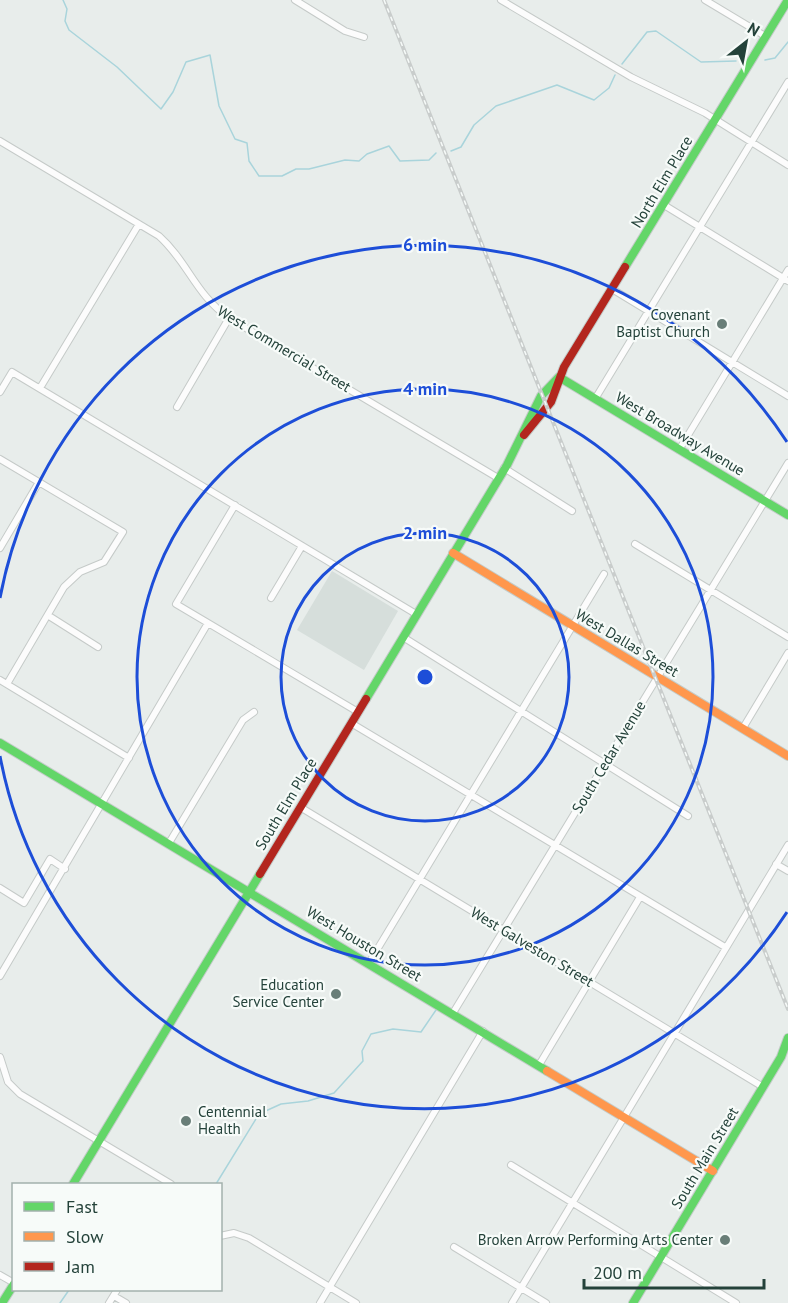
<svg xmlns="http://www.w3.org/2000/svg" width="788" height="1303" viewBox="0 0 788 1303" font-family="'PT Sans',sans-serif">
<rect width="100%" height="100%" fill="#e8edeb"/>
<!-- built -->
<path fill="#d6dedb" d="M332 571 398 611 364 670 297 630Z"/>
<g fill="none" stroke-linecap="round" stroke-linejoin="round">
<!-- stream -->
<path stroke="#a9d4db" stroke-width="1.5" d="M63 0 67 9 65 21 69 30 117 67 161 109 173 92 186 62 210 55 219 106 235 139 247 143 249 161 259 176H282L296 169H309L345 160 359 161 367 154 389 146 400 161 429 160 436 153
M765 60 775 58 788 42
M622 64 647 32 656 31 701 62 736 61
M451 151 461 147 474 125 496 106 557 85 594 100 609 88 615 75
M216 1184 259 1114 281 1104 308 1101 334 1093 363 1061 362 1051 371 1034 393 1029 421 1032 436 1010
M60 1303 69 1290"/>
<!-- street casing -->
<g stroke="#c5cac8" stroke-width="8">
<path id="street" d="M295 0 345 31 364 37
M501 0 631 77 705 113 788 165
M705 0 765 36
M0 141 159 236C188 262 195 294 229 318L498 478
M664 205 788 281
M612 289 788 396
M40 388 139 224
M0 392 12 372 416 614
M595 399 788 82
M177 407 229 318
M679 450 788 270
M0 459 123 532 104 562 80 572 64 587 7 684
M504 468 572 511
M235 505 176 604 358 712
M635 544 788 637
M0 548 39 482
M271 598 302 546
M49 616 98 647
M403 637 688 816
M0 680 129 758
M351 723 725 947
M743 728 788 653
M300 807 763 1087
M169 843 243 720 254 712
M776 864 788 871
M0 888 24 903 50 859 65 869
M369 963 604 574
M0 976 208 623
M453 1013 788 463
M0 1057 8 1082 20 1094 171 1184
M539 1065 640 897
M511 1165 736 1303
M220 1236 234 1233 249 1238 356 1303
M454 1247 546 1303
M0 1275 14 1283
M114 1296 126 1303
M109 1303 117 1290
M320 1303 483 1031
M512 1303 788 845"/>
</g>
<!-- fast casing -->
<g stroke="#c3cbc8" stroke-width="10">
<path id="fast" d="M625 267 788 0
M559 377 788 515
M366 699 507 465 541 396 559 377
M0 743 547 1071
M73 1184 260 874
M2 1303 14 1284
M633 1303 781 1057 788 1038"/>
</g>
<!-- slow casing -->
<g stroke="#c3cbc8" stroke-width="10">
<path id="slow" d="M453 553 788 756
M547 1071 713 1171"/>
</g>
<!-- jam casing -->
<g stroke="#c3cbc8" stroke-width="10">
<path id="jam" d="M524 435 551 402 564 367 625 267
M260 874 366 699"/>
</g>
<!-- street -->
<use href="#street" stroke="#fcfcfc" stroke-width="6"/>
<!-- fast -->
<use href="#fast" stroke="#63d668" stroke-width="8"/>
<!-- slow -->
<use href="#slow" stroke="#ff974d" stroke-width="8"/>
<!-- jam -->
<use href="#jam" stroke="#b3261e" stroke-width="8"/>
<!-- rail casing -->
<g stroke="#c9cdcc" stroke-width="4">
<path id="rail" d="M384 0 788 1009"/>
</g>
<!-- rail -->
<use href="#rail" stroke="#f7fbf9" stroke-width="1.5" stroke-dasharray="4.5" stroke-linecap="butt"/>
</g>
<!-- distance rings -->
<g fill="none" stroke="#1d4ed8" stroke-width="3">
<circle cx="425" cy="677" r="144"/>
<circle cx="425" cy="677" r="288"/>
<path d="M787 912A432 432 0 0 1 0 756M0 598A432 432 0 0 1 787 442"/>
</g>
<!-- markers -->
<g fill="#697e78" stroke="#f7fbf9" stroke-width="2">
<circle cx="722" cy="324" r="6"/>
<circle cx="336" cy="994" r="6"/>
<circle cx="186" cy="1121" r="6"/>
<circle cx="725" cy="1240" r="6"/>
</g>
<g text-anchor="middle" stroke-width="4.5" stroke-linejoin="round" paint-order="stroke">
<!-- street labels -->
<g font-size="15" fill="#24423a" stroke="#f7fbf9">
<text transform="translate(662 182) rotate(-59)" y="5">North Elm Place</text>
<text transform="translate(284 349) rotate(31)" y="5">West Commercial Street</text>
<text transform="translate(680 434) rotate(31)" y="5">West Broadway Avenue</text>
<text transform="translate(627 643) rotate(31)" y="5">West Dallas Street</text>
<text transform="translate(609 757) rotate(-59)" y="5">South Cedar Avenue</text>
<text transform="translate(286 804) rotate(-59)" y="5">South Elm Place</text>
<text transform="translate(364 944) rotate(31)" y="5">West Houston Street</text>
<text transform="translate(532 947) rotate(31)" y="5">West Galveston Street</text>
<text transform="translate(705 1158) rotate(-59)" y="5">South Main Street</text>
</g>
<!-- poi labels -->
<g font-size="15" fill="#24423a" stroke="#f7fbf9" text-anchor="end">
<text x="710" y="320">Covenant<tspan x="710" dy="17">Baptist Church</tspan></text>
<text x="324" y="990">Education<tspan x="324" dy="17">Service Center</tspan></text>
<text x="198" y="1117" text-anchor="start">Centennial<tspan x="198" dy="17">Health</tspan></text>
<text x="713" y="1245">Broken Arrow Performing Arts Center</text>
</g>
</g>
<circle cx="425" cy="677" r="9" fill="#1d4ed8" stroke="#f7fbf9" stroke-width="3"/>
<g font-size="18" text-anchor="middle" font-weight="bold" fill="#1d4ed8" stroke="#f7fbf9" stroke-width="4.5" stroke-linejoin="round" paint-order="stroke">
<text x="425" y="251">6 min</text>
<text x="425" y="395">4 min</text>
<text x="425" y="539">2 min</text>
</g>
<!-- legend -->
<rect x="12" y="1183" width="210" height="108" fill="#f7fbf9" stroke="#a3b1ad" stroke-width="1.5"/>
<rect x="24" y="1202" width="30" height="9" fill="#63d668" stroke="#a3b1ad" stroke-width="1.5"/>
<text x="66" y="1213" font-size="18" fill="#24423a">Fast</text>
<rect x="24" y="1232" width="30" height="9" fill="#ff974d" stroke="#a3b1ad" stroke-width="1.5"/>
<text x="66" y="1243" font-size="18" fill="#24423a">Slow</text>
<rect x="24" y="1262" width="30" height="9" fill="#b3261e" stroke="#a3b1ad" stroke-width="1.5"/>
<text x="66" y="1273" font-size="18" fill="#24423a">Jam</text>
<!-- north arrow -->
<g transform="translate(746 42) rotate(31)" stroke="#f7fbf9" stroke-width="4.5" paint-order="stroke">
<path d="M0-4.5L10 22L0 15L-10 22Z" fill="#24423a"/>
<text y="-9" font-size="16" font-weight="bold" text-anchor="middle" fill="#24423a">N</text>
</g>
<!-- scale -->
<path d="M584 1279v9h180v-9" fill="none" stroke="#24423a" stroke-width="3"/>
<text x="593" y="1279" font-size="18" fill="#24423a" stroke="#f7fbf9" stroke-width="4.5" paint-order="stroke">200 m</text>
</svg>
